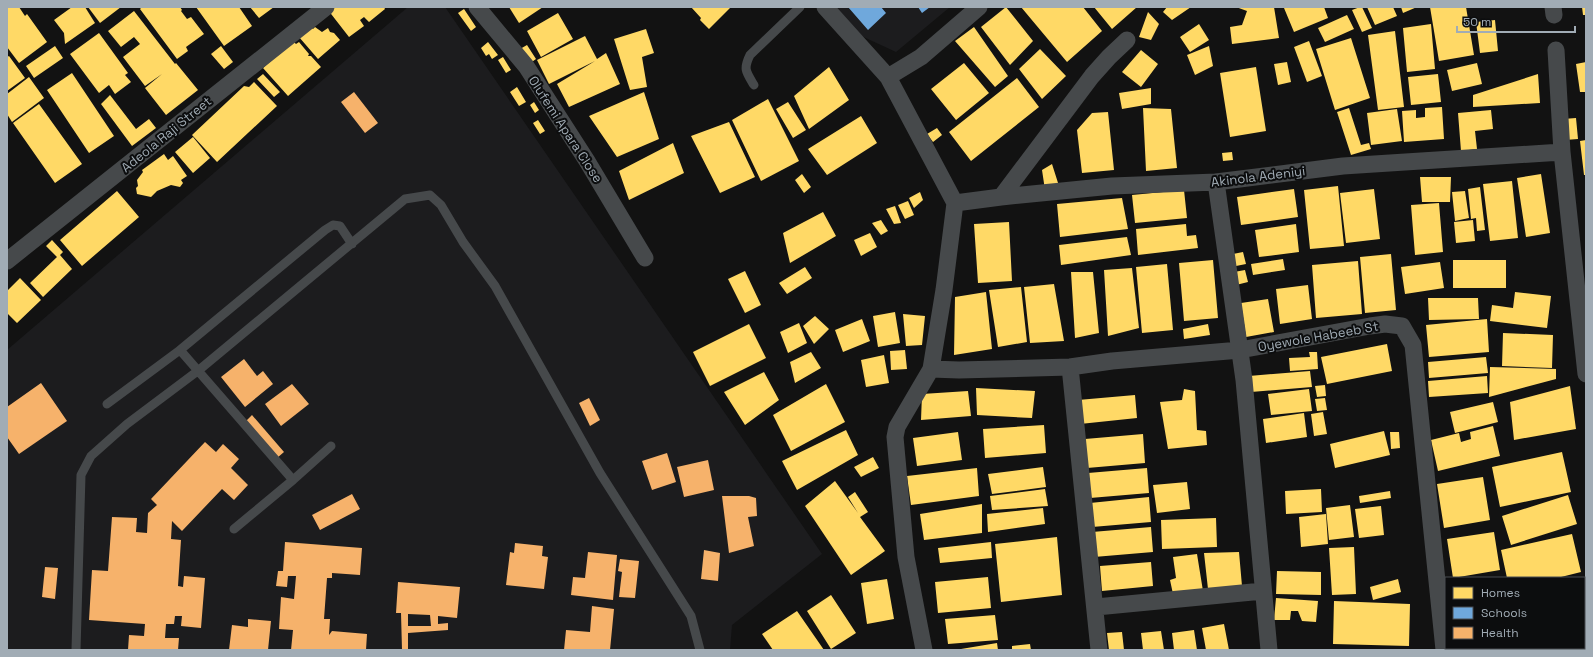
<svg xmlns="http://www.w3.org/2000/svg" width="1593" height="657" viewBox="0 0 1593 657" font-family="'Space Grotesk',sans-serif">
<rect width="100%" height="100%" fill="#121212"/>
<!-- built -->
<path fill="#1c1c1e" d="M408 7H445L822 554 732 625 730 650H7V350Z
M833 7H950L896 52 855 33Z"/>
<!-- homes -->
<path fill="#ffd966" d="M7 7H19L25 16 27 14 47 42 19 63 7 47Z
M72 7H85L95 23 65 44 64 33 54 20Z
M88 7H121L100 23Z
M142 7H180L182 10 181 11 187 19 191 17 204 34 186 47 188 51 177 59 140 9Z
M196 7H239L252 26 224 46Z
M250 7H274L259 18Z
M333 7H384L385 9 369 22 364 17 360 20 364 26 349 37 328 10Z
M509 7H543L519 23Z
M691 7H731L709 29 700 20 701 18Z
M1006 7 1033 41 1010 65 981 27Z
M1021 7H1083L1102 31 1067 62Z
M1094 7H1137L1112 29Z
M1167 7H1191L1172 20 1163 12Z
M1236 7H1274L1279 38 1232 44 1230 27 1242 25 1247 11Z
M1287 7H1324L1328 18 1294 32 1284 8Z
M1360 7H1362L1372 28 1362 32 1352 10Z
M1367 7H1393L1397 16 1375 25Z
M1401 7H1417L1403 13Z
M1430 7H1466L1474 55 1439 61Z
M1582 7H1586V15H1583Z
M464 9 476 27 471 31 458 13Z
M134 11 175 64 176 63 198 90 166 115 145 88 162 74 145 86 123 57 140 44 134 37 121 47 108 31Z
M1148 12 1159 24 1151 40 1139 37Z
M558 13 573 39 541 57 527 31Z
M1347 15 1354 29 1325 42 1318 28Z
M1495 20 1498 51 1480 53 1476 22Z
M1199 24 1209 40 1190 52 1180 37Z
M1431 24 1435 69 1407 72 1403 28Z
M311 27 313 29 315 27 322 32 328 28 330 32 334 33 340 40 318 59 299 37Z
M974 27 1008 76 995 87 955 41Z
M646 29 654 53 642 57 647 87 630 90 614 39Z
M1395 31 1404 107 1378 110 1368 35Z
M99 33 128 73 125 75 131 82 115 94 109 85 99 93 70 54Z
M585 36 597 59 606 53 620 84 569 107 557 84 595 61 549 84 537 60Z
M1351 38 1370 98 1335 110 1316 49Z
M293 41 296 44 299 42 309 54 308 56H311L321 67 288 96 263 68Z
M1309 41 1322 76 1307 82 1294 47Z
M488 42 498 55 492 59 489 54 486 56 481 48Z
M527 45 536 59 529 64 520 49Z
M55 46 63 58 34 78 26 66Z
M221 46 233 62 224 69 211 54Z
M1209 46 1213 66 1195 75 1187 55Z
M1040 49 1066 76 1042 99 1019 69Z
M1141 50 1158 64 1141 87 1122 72Z
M9 56 25 78 7 91V57Z
M503 57 511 70 506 73 498 60Z
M1287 62 1291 82 1278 85 1274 64Z
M1586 62V92H1580L1576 64Z
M964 63 989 93 956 120 931 89Z
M1477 63 1482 84 1452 91 1447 70Z
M829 67 849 100 809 129 794 96Z
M1256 67 1266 131 1230 137 1220 73Z
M72 73 114 136 89 153 47 90Z
M263 74 280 92 274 97 257 79Z
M1438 74 1441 102 1411 105 1408 77Z
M1538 74 1540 103 1473 107V95Z
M29 77 44 98 12 122 7 114V94Z
M1017 78 1039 107 971 161 949 132Z
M254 82 277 106 217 162 192 135 244 86 249 87Z
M517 87 526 102 519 106 510 92Z
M1151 88V104L1122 109 1119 93Z
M644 92 659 139 617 157 589 116Z
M110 95 136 129 149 119 156 128 132 146 101 104Z
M768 99 799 161 761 181 732 120Z
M534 102 539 110 535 113 530 105Z
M788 102 806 130 793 138 776 109Z
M39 104 82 164 55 183 13 123Z
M1442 107 1444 139 1404 142 1402 111 1416 110V118L1425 117V108Z
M1143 108 1171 109 1177 168 1146 171Z
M1349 108 1361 145 1369 143 1371 149 1351 155 1337 112Z
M1397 109 1402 141 1371 145 1367 113Z
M1491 110 1493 129 1475 131 1477 149 1461 151 1458 113Z
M1108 112 1114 170 1082 173 1077 130 1092 113Z
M861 116 877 143 827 175 808 149Z
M1576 118 1578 139 1565 140 1563 119Z
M538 120 545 131 540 134 533 123Z
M729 122 755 177 720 193 691 136Z
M937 128 942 135 933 142 927 134Z
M193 137 210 158 193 173 175 152Z
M1586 140V175H1584L1580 141Z
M673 143 684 173 629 200 619 171Z
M1232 152 1233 160 1223 161 1222 153Z
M164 154 168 160 173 156 187 176 181 180 183 183 180 187 171 185 157 191 151 197 137 194 136 188 138 186 137 180 143 172 142 170Z
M1052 164 1059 186 1045 190 1042 170Z
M802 174 811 187 804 193 795 180Z
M1541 174 1550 233 1526 237 1517 178Z
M1420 177H1451L1450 202H1422Z
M1512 181 1518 238 1490 241 1483 184Z
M1338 186 1344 246 1310 249 1304 190Z
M1480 187 1485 230 1477 231 1476 218 1471 219 1468 189Z
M1294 189 1298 217 1241 225 1237 197Z
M1374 189 1380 239 1346 243 1340 193Z
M1184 190 1187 218 1135 223 1132 195Z
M117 191 139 217 82 266 60 240Z
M1465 191 1469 218 1455 221 1452 192Z
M920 192 923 200 914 208 909 198Z
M1122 198 1128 229 1060 237 1057 204Z
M908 201 914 215 905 219 898 205Z
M1439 203 1443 252 1415 255 1411 205Z
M895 206 901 223 894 224 886 209Z
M823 212 836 236 790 263 783 233Z
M881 220 888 231 881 235 872 223Z
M1473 220 1475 241 1456 243 1454 222Z
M1009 222 1012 281 978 283 974 224Z
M1186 224 1187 236 1196 235 1198 248 1138 255 1136 229Z
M1296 224 1299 252 1259 257 1255 230Z
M870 233 877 247 861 256 854 240Z
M1127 237 1131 255 1061 265 1059 245Z
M52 240 63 252 60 255 72 269 43 297 30 283 57 257 46 246Z
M1243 252 1246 264 1236 266 1233 254Z
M1391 254 1396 310 1365 313 1360 257Z
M1283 259 1285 270 1253 275 1251 264Z
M1213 260 1218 318 1184 321 1179 263Z
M1453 260H1506V288H1453Z
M1358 261 1362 314 1316 318 1312 265Z
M1440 262 1444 288 1405 294 1401 267Z
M1167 264 1173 330 1142 333 1136 267Z
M805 267 812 278 787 294 779 283Z
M1132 268 1139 328 1108 336 1104 270Z
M1245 270 1248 282 1236 285 1234 272Z
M745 271 761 305 745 313 728 279Z
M1071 272H1093L1099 333 1075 338Z
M20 278 41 300 17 323 7 313V291Z
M1054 284 1064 341 1030 343 1024 287Z
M1308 285 1312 319 1280 324 1276 289Z
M1021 287 1027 342 998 347 989 290Z
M986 292 992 349 954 355 955 297Z
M1515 292 1551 296 1547 328 1490 321 1492 305 1513 308Z
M1428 298H1478L1479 319 1429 320Z
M1268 299 1274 332 1246 337 1241 303Z
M895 312 900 343 878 347 873 316Z
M903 314 925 316 922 345 906 346Z
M815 316 829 329 814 344 803 326Z
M862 319 870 341 843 352 835 330Z
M1487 319 1489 352 1429 357 1426 325Z
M799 323 807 343 788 353 780 332Z
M749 324 766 358 710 386 693 352Z
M1208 324 1210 335 1184 339 1183 329Z
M1503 333 1553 335 1552 368 1502 366Z
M1387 344 1392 371 1327 384 1321 357Z
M905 350 907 369 891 370 890 351Z
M811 352 821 368 795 383 790 362Z
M1309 352H1317L1318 369 1290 371 1289 358 1310 357Z
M884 355 889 383 866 387 861 360Z
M1486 357 1488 373 1429 378 1428 362Z
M1490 367 1556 369V379L1489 397Z
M1310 371 1312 387 1251 392 1249 376Z
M764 372 779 400 745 425 724 392Z
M1487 376 1488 393 1429 397 1428 381Z
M826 384 845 422 791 451 773 415Z
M1325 385 1326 396 1317 397 1315 386Z
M1570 386 1576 429 1514 440 1510 402Z
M976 388 1035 391 1032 418 977 415Z
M1184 389 1195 391 1197 430 1206 431 1207 445 1168 449 1160 402 1182 400Z
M1309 389 1312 411 1271 415 1268 394Z
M968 391 971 416 921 420 922 394Z
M1135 395 1137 418 1080 424 1078 400Z
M1325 398 1327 410 1317 411 1315 399Z
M1493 402 1498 422 1455 433 1450 412Z
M1323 412 1327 434 1314 436 1311 414Z
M1304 413 1307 437 1266 443 1263 419Z
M1044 425 1046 453 985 458 983 429Z
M1493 426 1500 456 1438 471 1431 440 1459 433 1461 442 1471 439 1470 432Z
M846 430 858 455 797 490 782 461Z
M1384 431 1390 455 1335 468 1330 444Z
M958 432 962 460 917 466 913 438Z
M1390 432H1399L1400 448 1391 449Z
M1143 434 1145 463 1087 468 1085 439Z
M1562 452 1571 492 1500 507 1492 467Z
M873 457 879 468 861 477 854 467Z
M1043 467 1046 487 992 494 988 474Z
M977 468 979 496 911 505 907 476Z
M1147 468 1149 493 1090 498 1088 473Z
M1483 477 1490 520 1444 528 1437 484Z
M835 481 858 513 848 497 855 492 868 512 860 517 885 551 851 575 805 506Z
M1187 482 1190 509 1157 513 1153 485Z
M1045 489 1048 506 992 510 990 496Z
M1321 489 1322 512 1286 514 1285 491Z
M1390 491 1391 498 1360 503 1359 496Z
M1568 495 1577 524 1511 545 1502 516Z
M1149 497 1151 522 1092 527 1090 503Z
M982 504V533L924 540 920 514Z
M1350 505 1354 537 1329 540 1326 508Z
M1381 506 1384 535 1359 538 1355 509Z
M1043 508 1045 524 988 532 987 514Z
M1326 514 1328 544 1301 547 1299 517Z
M1216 518 1217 547 1162 549 1161 520Z
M1151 527 1153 552 1094 557 1092 532Z
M1494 532 1500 570 1453 578 1447 539Z
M1572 534 1581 572 1557 578H1507L1501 550Z
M1057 537 1062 595 1001 602 995 544Z
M991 542 992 558 940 563 938 548Z
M1354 547 1356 594 1332 595 1329 548Z
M1239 552 1242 586 1208 589 1204 553Z
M1197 554 1203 591 1173 594 1170 580 1176 578 1173 557Z
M1151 562 1153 586 1102 591 1100 566Z
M1277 571 1321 572V595L1276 594Z
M988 577 991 608 938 613 935 582Z
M887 579 894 619 867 624 861 583Z
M1398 579 1401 592 1373 600 1370 587Z
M831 595 856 633 831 649 807 611Z
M1276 598 1318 601 1316 622 1302 621 1298 611H1291L1290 620H1274Z
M1334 601 1410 604 1409 646 1333 644Z
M797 611 824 650H773L762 634Z
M995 615 998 640 948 644 945 619Z
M1224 624 1229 650H1206L1202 628Z
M1194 630 1197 650H1174L1172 633Z
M1161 631 1164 650H1143L1141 633Z
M1122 632 1124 650H1109L1107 633Z
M997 643 998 650H961V649Z
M1030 644 1031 650H1012V646Z"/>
<!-- schools -->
<path fill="#6fa8dc" d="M848 7H881L886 13 868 30Z
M918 7H930L922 13Z"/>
<!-- health -->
<path fill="#f6b26b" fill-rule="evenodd" d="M354 92 378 123 365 133 341 102Z
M244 359 257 376 263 371 273 384 245 407 221 377Z
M41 383 67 421 19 454 7 437V407Z
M292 384 309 404 281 426 265 404Z
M589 398 600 420 590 426 579 403Z
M252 415 284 452 277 458 245 422Z
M205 442 216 452 223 444 239 459 231 468 248 485 234 500 222 489 182 531 172 521 171 539 181 540 178 586 183 587 184 576 205 578 201 628 181 626 182 616H175L174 624H166L165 638H179L178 650H128L129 635 144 636 145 624 89 620 92 570 108 571 112 517 137 518 136 532 147 533 148 513 157 505 151 499Z
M667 453 676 482 652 490 642 461Z
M708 460 714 490 684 497 677 467Z
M352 494 360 509 320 530 312 515Z
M722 496H749L756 498 757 516 748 517 754 546 729 553Z
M285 542 362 548 360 575 332 573V578H327L324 619H330L329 635 332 631 367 634 366 650H291L293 630 279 629 281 597 294 599 296 576H288L287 587 276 586 278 571H283Z
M515 543 543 546 542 556 548 557 544 589 506 585 510 552 514 553Z
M704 550 720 553 718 581 701 579Z
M588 552 617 555 613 600 571 595 573 577 585 578Z
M620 559 639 561 635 598 619 597 622 572 618 571Z
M45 567 58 568 55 599 42 597Z
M398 582 460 587 457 618 438 616V624L448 623V630L408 633V650H402L401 613H396ZM408 614 430 615 431 626H408Z
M592 606 614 609 610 650H564L566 630 590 632Z
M248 619 271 621 268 650H229L232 625 248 627Z"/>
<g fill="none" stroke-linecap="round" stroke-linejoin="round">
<!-- lane -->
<path stroke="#46494b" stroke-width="9" d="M754 85C746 72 743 69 750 55L800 7
M180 350 293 480 331 446
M107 404 180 350 325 230 333 225 340 226 352 244
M234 529 293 480
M76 650 81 475 91 456 127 424 199 370 405 199 430 195 441 205 463 242 495 286 600 473 691 616 700 650"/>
<!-- street -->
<path stroke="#46494b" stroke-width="17" d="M477 7 526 66 587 161 645 258
M825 7 888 77 955 203 944 290 931 369 897 427 895 437 906 557 924 650
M1553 7 1554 15
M1556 50 1562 152 1586 374
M888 77 921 57 979 7
M1216 182 1244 380 1269 650
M1001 197 1092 76 1109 57 1127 40
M955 203 1001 197 1112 186 1216 182 1343 166 1562 152
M7 261 326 7
M1070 367 1099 650
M931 369 959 370 1070 367 1112 361 1240 350 1370 326 1385 324 1402 326 1413 345 1444 650
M1096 607 1263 591"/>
</g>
<g text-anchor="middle" stroke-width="4" stroke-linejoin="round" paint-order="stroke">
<!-- street labels -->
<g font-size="13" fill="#a1acb5" stroke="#0c0d0e">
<text transform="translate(566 129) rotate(57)" y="5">Olufemi Apara Close</text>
<text transform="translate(166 134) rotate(-39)" y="5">Adeola Raji Street</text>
<text transform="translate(1258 176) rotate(-7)" y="5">Akinola Adeniyi</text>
<text transform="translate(1318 336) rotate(-10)" y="5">Oyewole Habeeb St</text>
</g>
</g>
<!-- border -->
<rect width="1593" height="657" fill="none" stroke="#a1acb5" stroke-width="16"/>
<!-- legend -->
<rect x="1445" y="577" width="140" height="72" fill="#0c0d0e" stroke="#484d51"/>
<rect x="1453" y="587" width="20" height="12" fill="#ffd966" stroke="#484d51"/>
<text x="1481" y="597" font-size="12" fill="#a1acb5">Homes</text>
<rect x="1453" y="607" width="20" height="12" fill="#6fa8dc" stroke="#484d51"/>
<text x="1481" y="617" font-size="12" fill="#a1acb5">Schools</text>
<rect x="1453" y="627" width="20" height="12" fill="#f6b26b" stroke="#484d51"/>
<text x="1481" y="637" font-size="12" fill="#a1acb5">Health</text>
<!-- scale -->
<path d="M1457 26v6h118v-6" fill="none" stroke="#a1acb5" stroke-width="2"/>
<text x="1463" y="26" font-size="12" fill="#a1acb5" stroke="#0c0d0e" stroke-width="3" paint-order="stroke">50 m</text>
</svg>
